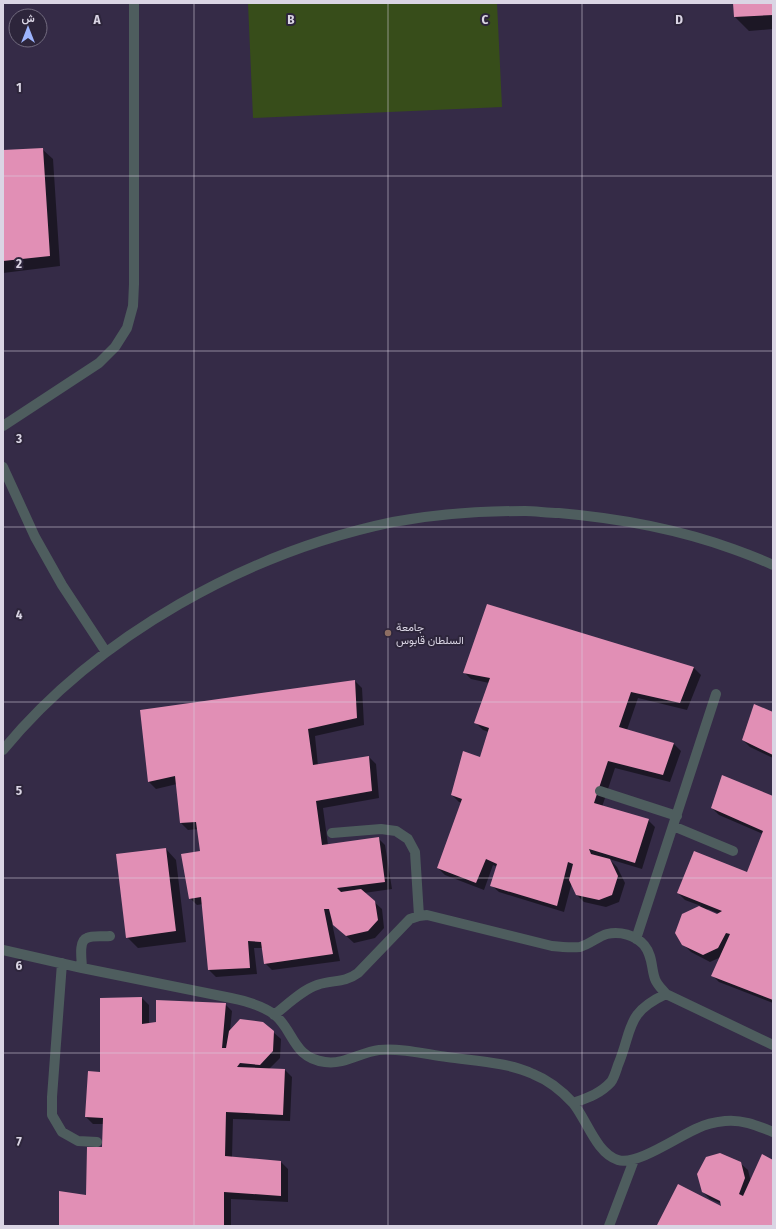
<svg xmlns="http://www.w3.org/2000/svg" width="776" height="1229" viewBox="0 0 776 1229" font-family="'Fira Sans Condensed',Vazirmatn,sans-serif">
<rect width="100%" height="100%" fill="#2d253b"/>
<!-- built -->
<path fill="#352b47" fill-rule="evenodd" d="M3 3H773V1226H3ZM16 16H40V40H16Z"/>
<!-- pitch -->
<path fill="#374d1a" d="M248 3H497L502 107 253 118Z"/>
<!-- shadow -->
<path fill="#0007" fill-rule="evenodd" d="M734 3H773V29L749 31 735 17Z
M42 149 53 159 60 266 3 273V151Z
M488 605 694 668 701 675 687 710 638 698 627 730 674 744 681 751 670 782 615 768 602 807 648 820 655 827 642 869 609 859 617 867 625 883 619 902 606 907 584 902 577 895 572 882 564 912 499 892 491 885 497 867 493 865 484 890 445 875 438 868 462 803 459 802 452 795 481 758 489 732 483 730 476 723 489 683 471 679 464 672Z
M355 681 362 688 364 725 315 736 318 766 369 757 376 764 379 798 323 808 328 845 378 838 385 845 392 889 364 893 382 909 384 928 375 938 354 943 332 923 340 961 272 970 265 963 263 948H254L257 974 216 977 209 970 203 904 197 905 190 898 201 852 198 829 188 830 181 823 177 784 156 789 149 782 141 711Z
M773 713V758L750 747 743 740Z
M773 798V1003L719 982 712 975 721 957 710 962 691 952 683 944V915L701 906 685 900 678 893 747 873 763 834 719 815 712 808ZM708 909 720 914 717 915 707 910Z
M166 849 176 860 186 942 138 948 127 937Z
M142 998 149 1005V1024L157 1023 225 1004 232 1011 230 1031 273 1032 281 1039 280 1058 269 1069 285 1070 292 1077 290 1121 233 1119 232 1157 281 1162 288 1169V1202L231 1199V1226H60L87 1196 103 1148 104 1124H93L86 1117 101 1073Z
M773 1161V1226H660L722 1207V1204L710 1199 703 1192 740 1163 748 1170 751 1182Z"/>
<!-- building -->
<path fill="#e18fb5" d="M733 3H773V15L734 17Z
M43 148 50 256 3 261V150Z
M487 604 694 667 680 703 631 692 619 727 674 743 663 775 608 761 594 803 649 819 635 863 589 849 591 854 610 859 618 876 612 895 599 900 576 895 569 880 573 864 568 862 557 906 490 886 497 864 486 859 476 883 437 868 462 799 451 795 463 751 480 757 489 728 474 723 490 678 463 673Z
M355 680 357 718 308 729 313 765 369 756 372 791 316 801 322 845 379 837 385 882 337 888 341 892 361 889 375 901 378 920 368 931 346 936 333 925 329 909H324L333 954 264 964 261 942 248 941 250 968 208 970 201 897 189 899 181 854 200 851 196 822 180 823 175 776 148 782 140 710Z
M754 704 773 712V755L742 740Z
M722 775 773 796V1000L711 976 730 934 726 933 718 948 703 955 682 945 675 933 682 914 699 906 717 914 722 911 677 893 694 851 747 872 763 831 711 808Z
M166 848 176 931 126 938 116 854Z
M142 997V1024L156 1022V1000L226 1003 222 1048H226L229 1031 240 1019 263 1022 274 1031 273 1051 260 1065 240 1063 237 1067 285 1069 283 1115 226 1112 225 1156 281 1161V1196L224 1192V1226H59V1191L86 1195 87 1147H102L103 1118 85 1117 88 1071 100 1072V998Z
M720 1153 741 1162 745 1178 739 1194 743 1196 762 1154 773 1160V1226H659L657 1225 678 1184 721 1206 720 1201 702 1192 697 1174 706 1157Z"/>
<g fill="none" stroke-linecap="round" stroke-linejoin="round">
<!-- minor -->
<path stroke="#4e5d5e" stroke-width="10" d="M3 426 99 363 115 347 127 328 133 306 134 284V3
M3 467 35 537 62 585 106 652
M3 750C98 635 248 552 393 522 436 514 481 511 525 511 536 511 547 513 559 513 617 518 678 529 733 549 747 554 760 559 773 565
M600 791 677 816
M673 826 733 851
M332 833 381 829 396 831 408 839 415 852 419 916
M636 939 716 694
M3 950 82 968 231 998C246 1001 262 1005 275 1015 294 1031 293 1058 325 1062 344 1065 361 1052 379 1050 402 1048 425 1054 447 1057 475 1061 507 1062 533 1074 548 1080 562 1091 573 1103 587 1120 596 1153 618 1160 637 1166 680 1135 698 1128 706 1124 716 1122 725 1121 742 1119 758 1126 773 1132
M62 963 52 1097V1115L62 1132 78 1141 97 1142
M82 968C82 961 78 941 87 938 93 935 104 937 110 936
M274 1015C287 1005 302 990 317 985 333 979 343 984 358 973L410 919 419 916 427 915 552 946C561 947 570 948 580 947 590 944 599 936 607 934 620 931 635 935 644 945 653 956 651 968 655 979 657 985 663 990 666 994L773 1045
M573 1103C587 1098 600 1094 611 1082 614 1078 616 1071 618 1065 633 1029 625 1013 666 994
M609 1226 634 1160"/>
</g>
<!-- grid -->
<path fill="none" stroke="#dad5e4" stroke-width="1" stroke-opacity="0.55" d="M194 3V1226M388 3V1226M582 3V1226M3 176H773M3 351H773M3 527H773M3 702H773M3 878H773M3 1053H773"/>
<!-- markers -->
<circle fill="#8d6e63" stroke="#2d253b" stroke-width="1.5" cx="388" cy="633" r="4"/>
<g text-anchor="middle" stroke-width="4" stroke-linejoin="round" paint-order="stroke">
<!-- poi labels -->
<g font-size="11" fill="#dad5e4" stroke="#2d253b" text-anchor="start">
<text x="396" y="631">جامعة<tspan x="396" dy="13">السلطان قابوس</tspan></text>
</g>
</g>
<g font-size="13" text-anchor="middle" font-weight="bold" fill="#dad5e4" stroke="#2d253b" stroke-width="4" stroke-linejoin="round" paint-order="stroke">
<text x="97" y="24">A</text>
<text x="291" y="24">B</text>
<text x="485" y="24">C</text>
<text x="679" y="24">D</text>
<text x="19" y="92">1</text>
<text x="19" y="268">2</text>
<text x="19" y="443">3</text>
<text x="19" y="619">4</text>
<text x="19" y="795">5</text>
<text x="19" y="970">6</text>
<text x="19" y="1146">7</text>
</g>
<!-- border -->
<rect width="776" height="1229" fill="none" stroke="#dad5e4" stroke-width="8"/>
<!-- north arrow -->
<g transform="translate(28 28)"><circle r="19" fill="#2d253b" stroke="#726b7f"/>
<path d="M0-3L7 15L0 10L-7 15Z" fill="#9db4fd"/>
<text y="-6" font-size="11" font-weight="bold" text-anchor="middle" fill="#dad5e4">ش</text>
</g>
</svg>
